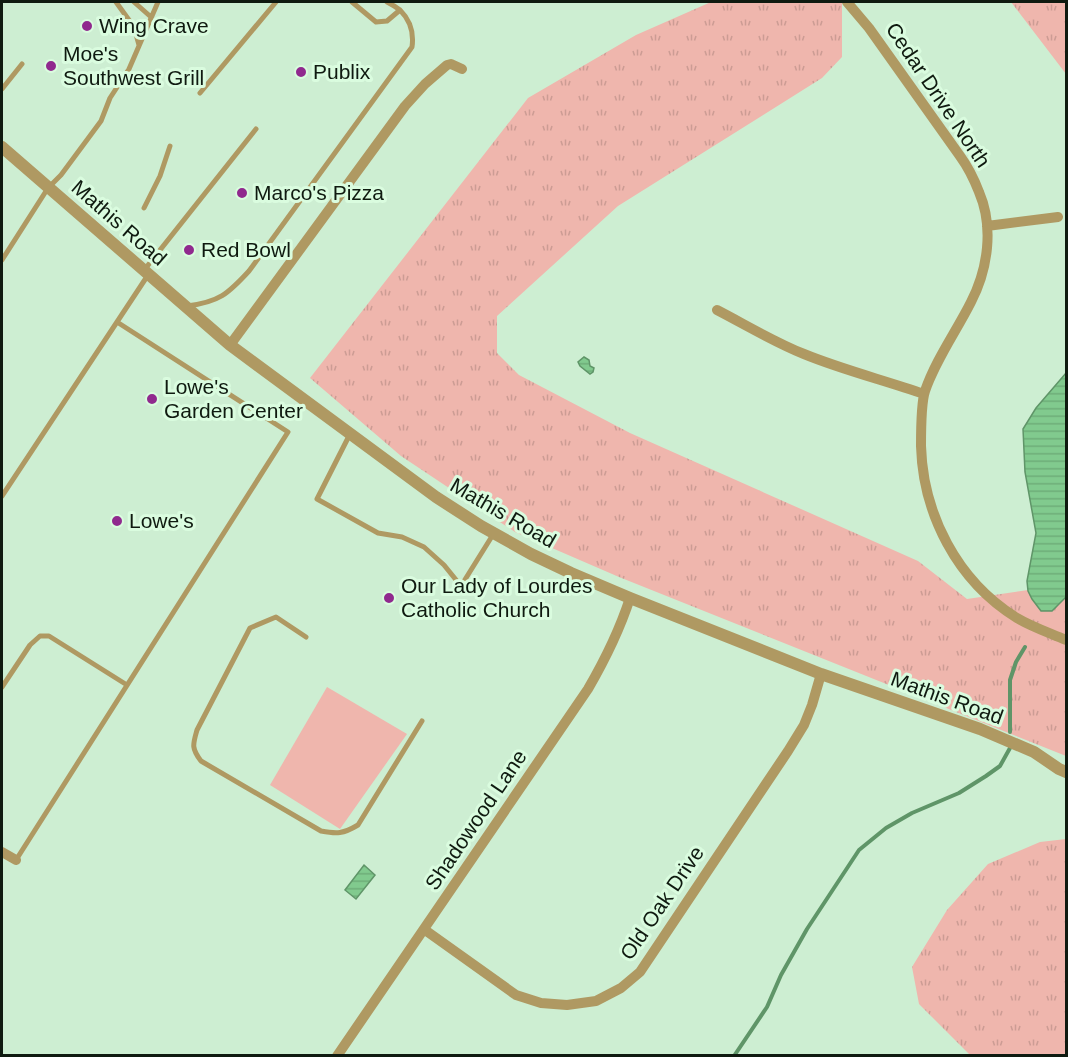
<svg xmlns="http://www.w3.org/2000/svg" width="1068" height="1057" viewBox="0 0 1068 1057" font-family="Arial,sans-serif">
<defs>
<pattern id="grass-tufts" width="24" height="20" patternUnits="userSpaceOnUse" patternTransform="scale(1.5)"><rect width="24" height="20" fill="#efb6ad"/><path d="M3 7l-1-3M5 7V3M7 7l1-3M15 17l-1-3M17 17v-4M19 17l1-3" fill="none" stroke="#cc9c94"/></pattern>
<pattern id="water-rules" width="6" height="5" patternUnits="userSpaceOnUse" patternTransform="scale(1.5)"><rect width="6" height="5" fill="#81ca8e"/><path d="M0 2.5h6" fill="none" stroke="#6ead79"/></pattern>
</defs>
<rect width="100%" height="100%" fill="#cdeed2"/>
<!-- grass -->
<path fill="url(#grass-tufts)" d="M711 2H842V57L822 78 618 206 497 316V353L519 375 630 433 918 561 967 599 1028 590 1027 581 1036 533 1025 472 1023 429 1036 408 1066 373V756L619 577 515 532 401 456 310 378 528 98 636 35Z
M1011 2H1066V74Z
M1066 839V1055H970L919 1004 912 967 947 910 988 864 1040 842Z"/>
<!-- garden -->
<path fill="#efb6ad" d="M327 687 407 734 340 829 270 785Z"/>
<!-- water -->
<path fill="url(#water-rules)" stroke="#5f9568" stroke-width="1.5" d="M584 357 589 360 590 366 594 368 593 372 590 374 580 366 578 362Z
M1066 373V597L1052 611H1041L1032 599 1028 591 1027 581 1036 533 1025 472 1023 429 1036 408Z
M364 865 375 875 356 899 345 890Z"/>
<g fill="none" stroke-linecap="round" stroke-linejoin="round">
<!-- stream -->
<path stroke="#5f9568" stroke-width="4" d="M1010 732V680L1016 662 1025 647
M734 1056 767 1007 781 975 807 929 859 850 886 828 912 813 959 793 986 776 1000 766 1010 748"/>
<!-- service -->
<path stroke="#af9962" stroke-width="5" d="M116 2 134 27 139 45
M134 2 151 17
M352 2 376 22 387 21 400 10
M2 89 22 64
M200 93 276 2
M144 208 160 176 170 146
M2 260 48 188 61 175 101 121 110 98 129 69 158 2
M145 269 256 129
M187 306C219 302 228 294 249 271L412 47C414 33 410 20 400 10 396 7 391 4 387 2
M350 434 317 499 378 533 402 537 424 547 444 565 461 586 494 533
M2 496 148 275
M306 637 276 617 250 628 197 730C193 744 191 748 201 761L321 831C337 834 343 834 358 825L422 721
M2 687 30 645 40 636H49L127 685
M16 860 288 432 117 322"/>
<!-- minor -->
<path stroke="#af9962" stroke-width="10" d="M847 2 869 28 960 156C968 167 974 179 979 192 994 227 988 269 971 302 956 332 936 359 925 391 921 403 921 432 921 446 923 514 957 581 1017 618 1032 627 1050 633 1066 640
M987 226 1058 217
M717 310C746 325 774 342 804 354 843 370 884 380 924 394
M230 345 405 106 425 84 447 65 451 64 462 69
M2 852 16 860
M425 930 516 995 541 1003 567 1005 596 1001 621 988 640 972 788 751 804 725 812 705 821 674
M337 1056 588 689C606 658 619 632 630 598"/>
<!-- tertiary -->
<path stroke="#af9962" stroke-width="12" d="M2 147 230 345 436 497 481 526 531 554 571 573 630 598 821 674 980 729 1034 752 1059 769 1066 772"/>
</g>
<!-- markers -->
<g fill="#90298e" stroke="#dafcdf" stroke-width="2">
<circle cx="87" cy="26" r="6"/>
<circle cx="51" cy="66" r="6"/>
<circle cx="301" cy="72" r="6"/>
<circle cx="242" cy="193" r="6"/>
<circle cx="189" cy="250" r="6"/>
<circle cx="152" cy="399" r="6"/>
<circle cx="117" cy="521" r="6"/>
<circle cx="389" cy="598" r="6"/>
</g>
<g text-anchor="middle" stroke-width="6" stroke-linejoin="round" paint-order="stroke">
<!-- poi labels -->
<g font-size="21" fill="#0f1a10" stroke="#dafcdf" text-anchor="start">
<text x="99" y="33">Wing Crave</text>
<text x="63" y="61">Moe's<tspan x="63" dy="24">Southwest Grill</tspan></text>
<text x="313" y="79">Publix</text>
<text x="254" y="200">Marco's Pizza</text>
<text x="201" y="257">Red Bowl</text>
<text x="164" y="394">Lowe's<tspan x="164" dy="24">Garden Center</tspan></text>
<text x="129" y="528">Lowe's</text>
<text x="401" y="593">Our Lady of Lourdes<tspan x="401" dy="24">Catholic Church</tspan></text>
</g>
<!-- street labels -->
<g font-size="21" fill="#0f1a10" stroke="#dafcdf">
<text transform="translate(938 95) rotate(56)" y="7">Cedar Drive North</text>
<text transform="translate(119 223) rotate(41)" y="7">Mathis Road</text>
<text transform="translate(503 513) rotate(30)" y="7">Mathis Road</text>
<text transform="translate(947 698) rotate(20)" y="7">Mathis Road</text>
<text transform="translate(476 820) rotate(-56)" y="7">Shadowood Lane</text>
<text transform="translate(662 903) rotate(-56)" y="7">Old Oak Drive</text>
</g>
</g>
<!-- border -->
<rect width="1068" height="1057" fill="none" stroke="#0f1a10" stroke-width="6"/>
</svg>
